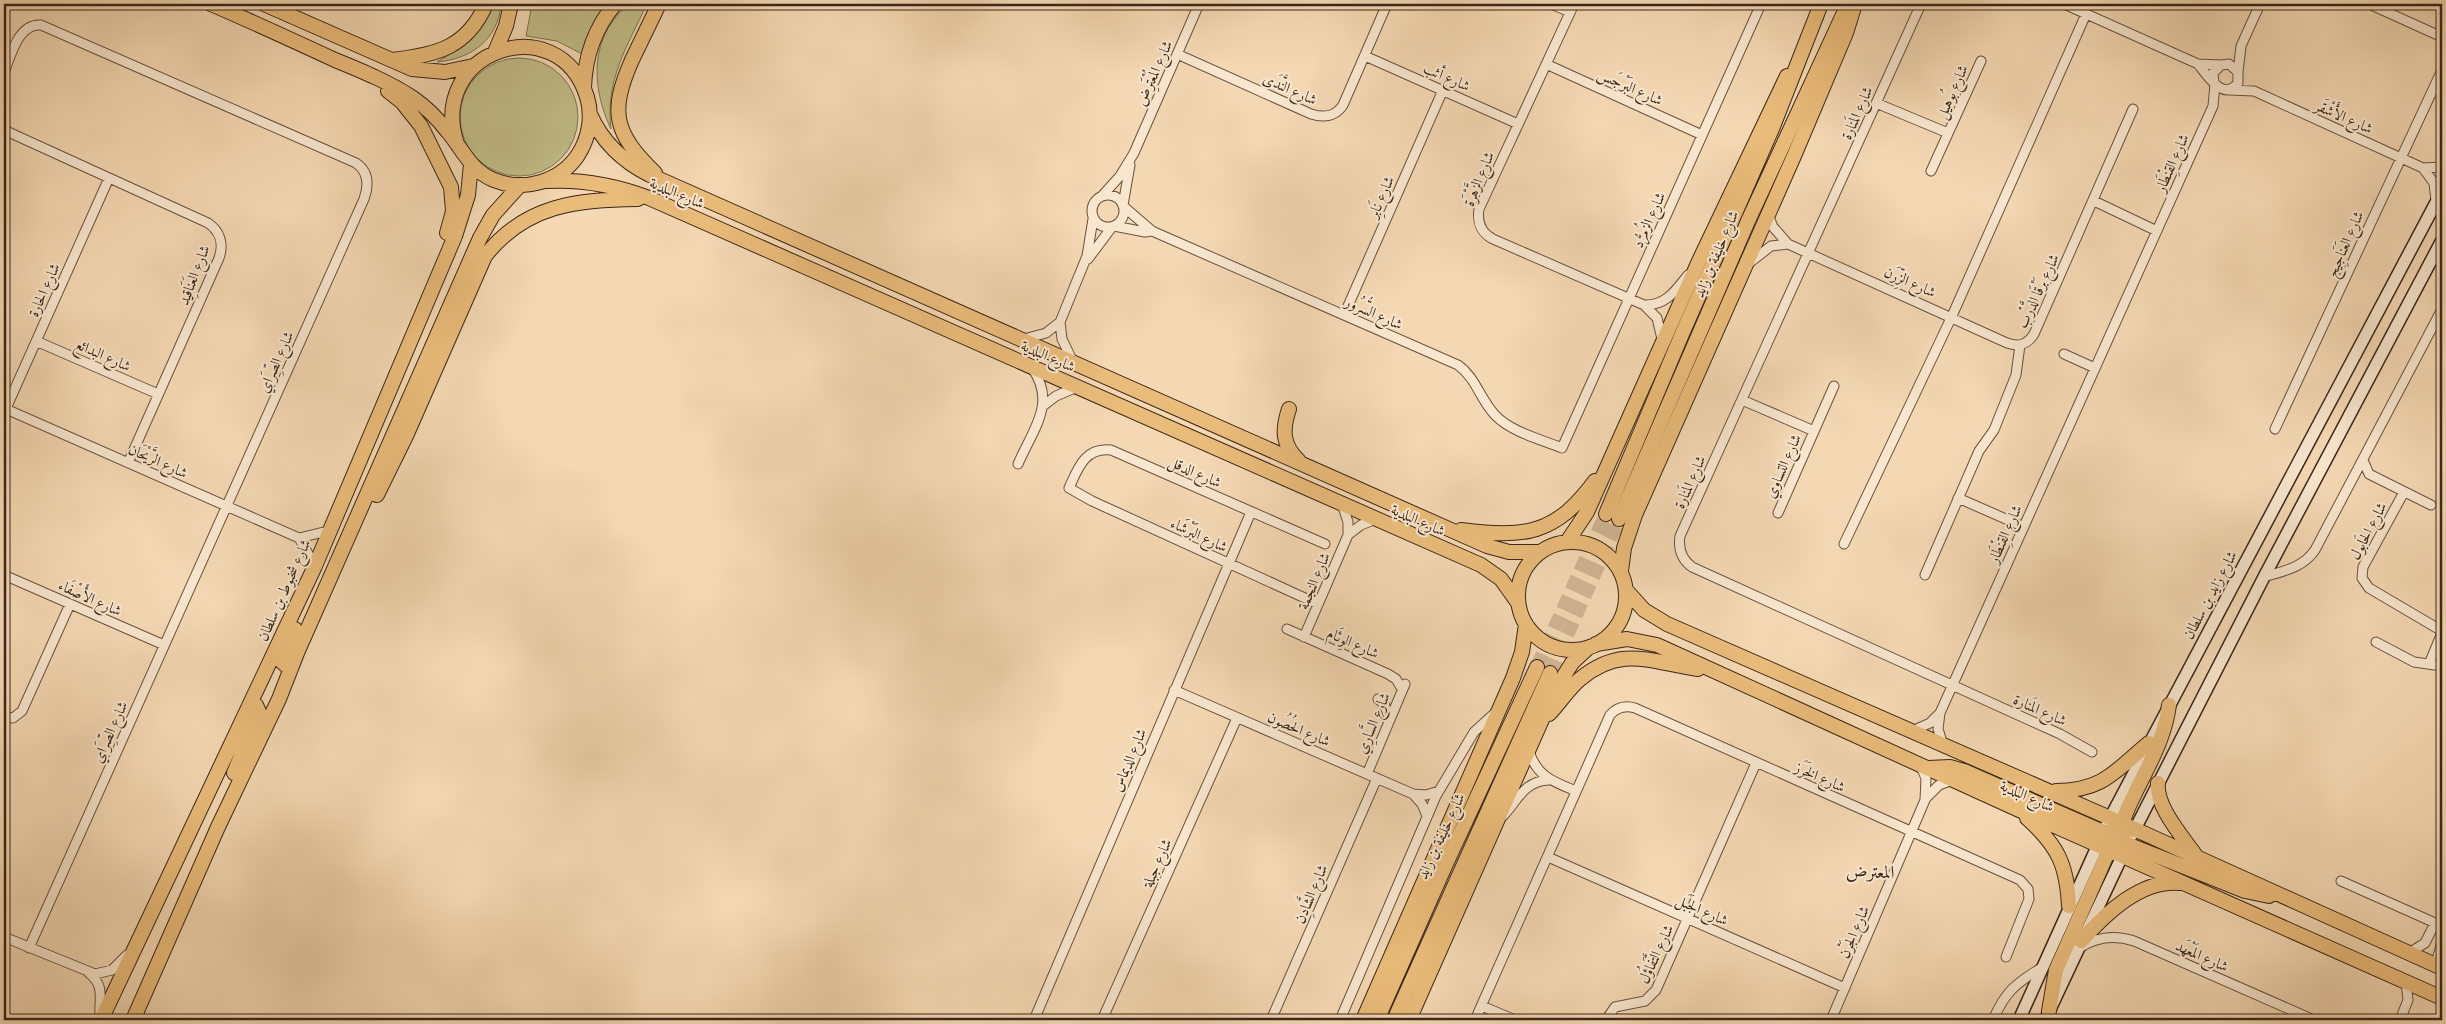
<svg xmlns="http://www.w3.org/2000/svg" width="2446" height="1024" viewBox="0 0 2446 1024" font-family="'IM FELL French Canon',Amiri,serif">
<rect width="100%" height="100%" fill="#f4d8b3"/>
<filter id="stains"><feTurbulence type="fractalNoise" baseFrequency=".004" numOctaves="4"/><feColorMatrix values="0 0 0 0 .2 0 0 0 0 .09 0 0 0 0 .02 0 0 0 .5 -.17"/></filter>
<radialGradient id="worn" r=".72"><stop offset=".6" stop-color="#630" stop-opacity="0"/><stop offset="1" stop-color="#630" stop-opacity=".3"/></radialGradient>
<!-- green -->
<path fill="#c1bd88" stroke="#7e7251" d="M493 4H501C498 40 471 59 437 62 463 47 481 32 493 4Z
M532 4H614L588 57 557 41 526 36Z
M629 4H647C627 47 605 80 611 129 591 87 589 36 629 4Z
M460 117a59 59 0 1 1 118 0a59 59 0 1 1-118 0Z"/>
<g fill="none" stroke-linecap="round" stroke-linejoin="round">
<!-- trunk-tunnel -->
<path stroke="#cfb494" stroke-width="14" stroke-dasharray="14 7" stroke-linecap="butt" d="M1537 667 1606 514
M1550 673 1619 519"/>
<!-- minor casing -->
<g stroke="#685240" stroke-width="11">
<path id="minor" d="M1551 4 1570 12
M1574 4 1479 209C1477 222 1481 233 1493 239L1644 305 1657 318 1662 339
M1921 4 1680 536C1678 549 1681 559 1692 567L2060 734 2092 752
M2064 4 2198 64 2221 65
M2369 4 2442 37
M1177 54 1311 114C1324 118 1335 117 1343 105L1387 4
M1365 56 1518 124
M1546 64 1702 135
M2198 64C2208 76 2223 102 2238 83V72L2229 64 2221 65 2213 73 2214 83
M4 72C11 56 18 23 41 25L356 163C369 172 369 185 364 199L29 948
M2238 72 2241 46 2260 4
M2229 90 2254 91 2423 168 2442 167
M1876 103 1948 133
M4 130 208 223C220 231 224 244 219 258L128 463
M2423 168 2434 183 2436 201
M1931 171 1981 61
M1092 211a16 16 0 1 1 32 0a16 16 0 1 1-32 0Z
M1102 196 1120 176 1134 153 1199 4
M2094 201 2157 231
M1123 205 1130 165
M1123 206 1152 231 1458 365C1476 378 1480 399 1495 415 1511 432 1540 439 1562 448L1761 4
M1768 214 1773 227 1788 244
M1114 226 1145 232 1152 231
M1088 259 1112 227
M1748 264 1771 246 1788 244 2007 343C2019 347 2027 345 2034 334L2133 109
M1644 305C1666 306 1676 290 1688 275
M1344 315 1443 90
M1060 322 1062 339 1073 362
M1024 339 1046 333 1060 322 1087 256 1093 219
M36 341 158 394
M2064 354 2095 368
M1742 400 1814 431
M1043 406 1056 396 1077 387
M6 409 299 538 315 566
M4 413 109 178
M2275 429 2442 70
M2363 460 2369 474 2431 505
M1018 464C1033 429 1057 403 1032 368
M2404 492 2363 567 2362 578 2369 588 2442 631
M1958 498 2024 527
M1778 513 1834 386
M1348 535 1361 525 1376 519
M299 538 328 531
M1844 544 1952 316 2086 14
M4 575 164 645
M1925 575 1979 451 1994 430 2016 375 2020 345
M2264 577C2283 571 2303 568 2315 550L2442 309
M1318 604 1092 501 1069 488C1078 468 1085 447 1111 450L1325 544
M1287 629 1388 674 1396 679 1402 689
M1304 637 1348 535V522L1342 504
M2376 642 2414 662 2442 666
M2429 664 2442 633
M1174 690 1413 794 1426 795 1439 791
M1378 699 1384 704 1390 719
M1940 713 1938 729 1943 745
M4 717 13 718 22 711 70 604
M1912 731 1930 723 1940 713 2213 106 2215 84
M1529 751C1536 776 1554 782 1576 791
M1367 774 1405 684
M1413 794 1422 804 1427 816
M1926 798 1939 785 1952 780
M1503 816C1518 800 1524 781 1549 780
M1548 857 1845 988
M2341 881 2442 926
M4 937 95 974 112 970 127 955
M2079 948C2096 937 2115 935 2134 941L2314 1020
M2409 953 2425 943 2435 923
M2439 967 2438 956 2442 942
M89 973C105 986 99 997 100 1015
M1482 1006 1515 1020
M1034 1020 1251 512
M1102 1020 1237 718
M1271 1020 1377 778
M1340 1020 1436 796 1474 732 1497 711
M1475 1020 1610 715C1617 707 1625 705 1635 708L2020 880 2028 889 2029 899 2006 957
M1606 1020 1615 1007 1645 1001 1656 990 1756 763
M1831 1020 1925 800 1926 778 1920 765
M1993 1020C2005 992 2015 984 2041 968
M2400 1020 2408 1000 2406 982"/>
</g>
<!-- secondary casing -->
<g stroke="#3a261a" stroke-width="14">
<path id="secondary" d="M2132 835 2264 577 2442 240
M2019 1020 2110 818 2442 191
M2045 1020 2125 850"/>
</g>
<!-- primary casing -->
<g stroke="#3a261a" stroke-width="16">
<path id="primary" d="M211 4C253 22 294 41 335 60 362 71 389 82 413 98 426 107 438 119 448 132 463 150 471 171 494 180 524 192 560 182 578 155 589 138 593 116 587 97 559 6 426 50 457 144
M264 4 412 69 445 72 473 66
M495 52 506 26 511 4
M392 60C436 55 467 48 486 4
M584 88C585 56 594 29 615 4
M388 91 402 102 421 126 451 187 453 211 447 233
M590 114C602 142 622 161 650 175L1487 546 1509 552H1540
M655 173C614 133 609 112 632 60 641 41 650 23 659 4
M546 181C582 179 615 185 649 198L1481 565 1501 579 1518 603
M1289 409C1282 430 1282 445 1299 461
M377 495 406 436 485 256C526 204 577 200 638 199
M1461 530C1525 538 1555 535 1595 481
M1518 596a54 54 0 1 1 108 0a54 54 0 1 1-108 0Z
M1567 542 1587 512 1699 261 1787 76
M1621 571 1624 548 1635 515 1794 156 1846 33 1855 4
M1626 590 1644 610 1667 624 2110 818 2442 968
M1596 644 1627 639 1657 645 2019 810 2442 998
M292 663 288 667 282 662 295 629
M1549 714C1560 703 1568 689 1580 679 1622 644 1652 663 1698 669
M1928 768 1950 767 1964 771 2103 832H2121L2135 829
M234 773 259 712 256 705 250 707
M2158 783C2155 806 2183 837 2196 856
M2056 791C2103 791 2115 771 2149 743
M2027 818C2058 846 2067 865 2069 906
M2121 832C2122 817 2131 802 2137 789 2151 761 2165 736 2169 705
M2101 844 2110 842 2127 844 2245 891 2269 896
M2081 941C2105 914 2141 879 2180 883
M2049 1011 2056 970 2109 850 2110 841
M101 1020 315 566 455 236 468 195 471 164
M133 1020 218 827 279 699 297 653 480 238 493 215 520 185
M1363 1020 1513 678 1522 652 1526 624
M1409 1020 1555 690 1572 663 1588 648"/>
</g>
<!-- trunk casing -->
<g stroke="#3a261a" stroke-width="16">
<path id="trunk" d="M1606 514 1682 334 1772 129 1821 4
M1619 519 1748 221 1848 4
M1377 1020 1446 864 1537 667
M1394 1020 1550 673"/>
</g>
<!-- minor -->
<use href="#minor" stroke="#f8e6ce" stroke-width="9"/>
<!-- secondary -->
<use href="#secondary" stroke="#f8e6ce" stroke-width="11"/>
<!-- primary -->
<use href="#primary" stroke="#eabc7a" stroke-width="14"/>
<!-- trunk -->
<use href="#trunk" stroke="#eabc7a" stroke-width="14"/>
</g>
<g text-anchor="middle" stroke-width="4" stroke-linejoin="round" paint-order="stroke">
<!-- street labels -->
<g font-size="15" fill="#3a261a" stroke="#f8e6ce">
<text transform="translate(1154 73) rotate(-66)" y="5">شارع المُعْتَرِض</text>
<text transform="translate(1447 77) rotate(24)" y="5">شارع أثب</text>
<text transform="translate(1630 87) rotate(24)" y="5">شارع البَرْجَس</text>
<text transform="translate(1290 89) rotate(24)" y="5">شارع النَّدَى</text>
<text transform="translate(1952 92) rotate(-66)" y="5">شارع بُوهيل</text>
<text transform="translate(1857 113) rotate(-66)" y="5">شارع المَنارة</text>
<text transform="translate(2344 117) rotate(24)" y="5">شارع الأَشْقَر</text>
<text transform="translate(2172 163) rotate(-66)" y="5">شارع القِنْطَار</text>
<text transform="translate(1479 179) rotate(-68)" y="5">شارع الزَّهْرَة</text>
<text transform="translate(677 193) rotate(23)" y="5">شارع البلدية</text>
<text transform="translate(1381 197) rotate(-66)" y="5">شارع نَابِر</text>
<text transform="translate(1649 220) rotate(-66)" y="5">شارع الزُمرُّد</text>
<text transform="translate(2345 244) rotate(-66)" y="5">شارع العَنَاجِيج</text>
<text transform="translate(1716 254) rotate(-67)" y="5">شارع خليفة بن زايد</text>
<text transform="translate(194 275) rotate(-69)" y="5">شارع العَنَاقِيد</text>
<text transform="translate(1910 282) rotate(24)" y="5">شارع الزِّرَن</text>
<text transform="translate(44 290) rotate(-66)" y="5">شارع الحارة</text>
<text transform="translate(2038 291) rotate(-65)" y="5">شارع بَرْقَا الدَّرْب</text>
<text transform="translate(1374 313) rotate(24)" y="5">شارع السُّرُور</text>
<text transform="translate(103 355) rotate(24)" y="5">شارع البدائع</text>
<text transform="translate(1048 356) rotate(24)" y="5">شارع البلدية</text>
<text transform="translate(276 362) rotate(-66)" y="5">شارع الصِّرَاي</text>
<text transform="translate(158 461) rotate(24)" y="5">شارع الرَّيْحَان</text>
<text transform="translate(1783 466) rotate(-66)" y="5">شارع التساوي</text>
<text transform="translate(1195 472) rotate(24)" y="5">شارع الدقل</text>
<text transform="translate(1690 482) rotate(-66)" y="5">شارع المَنارة</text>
<text transform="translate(1418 520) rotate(24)" y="5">شارع البلدية</text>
<text transform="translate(2368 531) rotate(-62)" y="5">شارع الحَابول</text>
<text transform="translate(2005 534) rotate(-66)" y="5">شارع القِنْطَار</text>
<text transform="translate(1199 535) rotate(25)" y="5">شارع البَرْشَاء</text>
<text transform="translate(1314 581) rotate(-67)" y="5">شارع النجمة</text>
<text transform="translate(284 590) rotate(-66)" y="5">شارع شخبوط بن سلطان</text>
<text transform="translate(2210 595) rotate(-62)" y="5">شارع زايد بن سلطان</text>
<text transform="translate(90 598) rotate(24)" y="5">شارع الأَصْفَاء</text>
<text transform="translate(1353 643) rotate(24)" y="5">شارع الوِئَام</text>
<text transform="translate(2040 710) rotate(24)" y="5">شارع المَنارة</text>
<text transform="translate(1373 723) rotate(-67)" y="5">شارع السَّارِي</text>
<text transform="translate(1299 729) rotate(23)" y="5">شارع الحُصُون</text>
<text transform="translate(110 732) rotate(-66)" y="5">شارع الصِّرَاي</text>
<text transform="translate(1129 760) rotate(-67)" y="5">شارع الديماس</text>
<text transform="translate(1820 777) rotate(24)" y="5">شارع الخَرَز</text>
<text transform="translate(2027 796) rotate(24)" y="5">شارع البلدية</text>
<text transform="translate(1441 836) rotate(-65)" y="5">شارع خليفة بن زايد</text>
<text transform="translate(1157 863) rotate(-66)" y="5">شارع جبلة</text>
<text transform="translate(1311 894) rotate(-67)" y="5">شارع الشَّادِن</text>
<text transform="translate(1702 910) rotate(24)" y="5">شارع الجَبَل</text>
<text transform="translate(1854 932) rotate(-67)" y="5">شارع الجَرْن</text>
<text transform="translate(1656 954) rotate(-65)" y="5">شارع التَّفَاؤُل</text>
<text transform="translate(2202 956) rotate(24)" y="5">شارع المَعْهَد</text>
</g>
<!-- quarter labels -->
<g font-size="18" fill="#3a261a" stroke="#f8e6ce">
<text x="1870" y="878">المعترض</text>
</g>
</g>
<!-- margin -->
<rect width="2446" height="1024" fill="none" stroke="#f4d8b3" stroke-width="20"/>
<rect x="5" y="5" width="2436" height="1014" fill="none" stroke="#3a261a" stroke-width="2.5"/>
<rect x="10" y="10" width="2426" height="1004" fill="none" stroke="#3a261a"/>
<rect width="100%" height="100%" filter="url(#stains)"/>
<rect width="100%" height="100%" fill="url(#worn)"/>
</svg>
